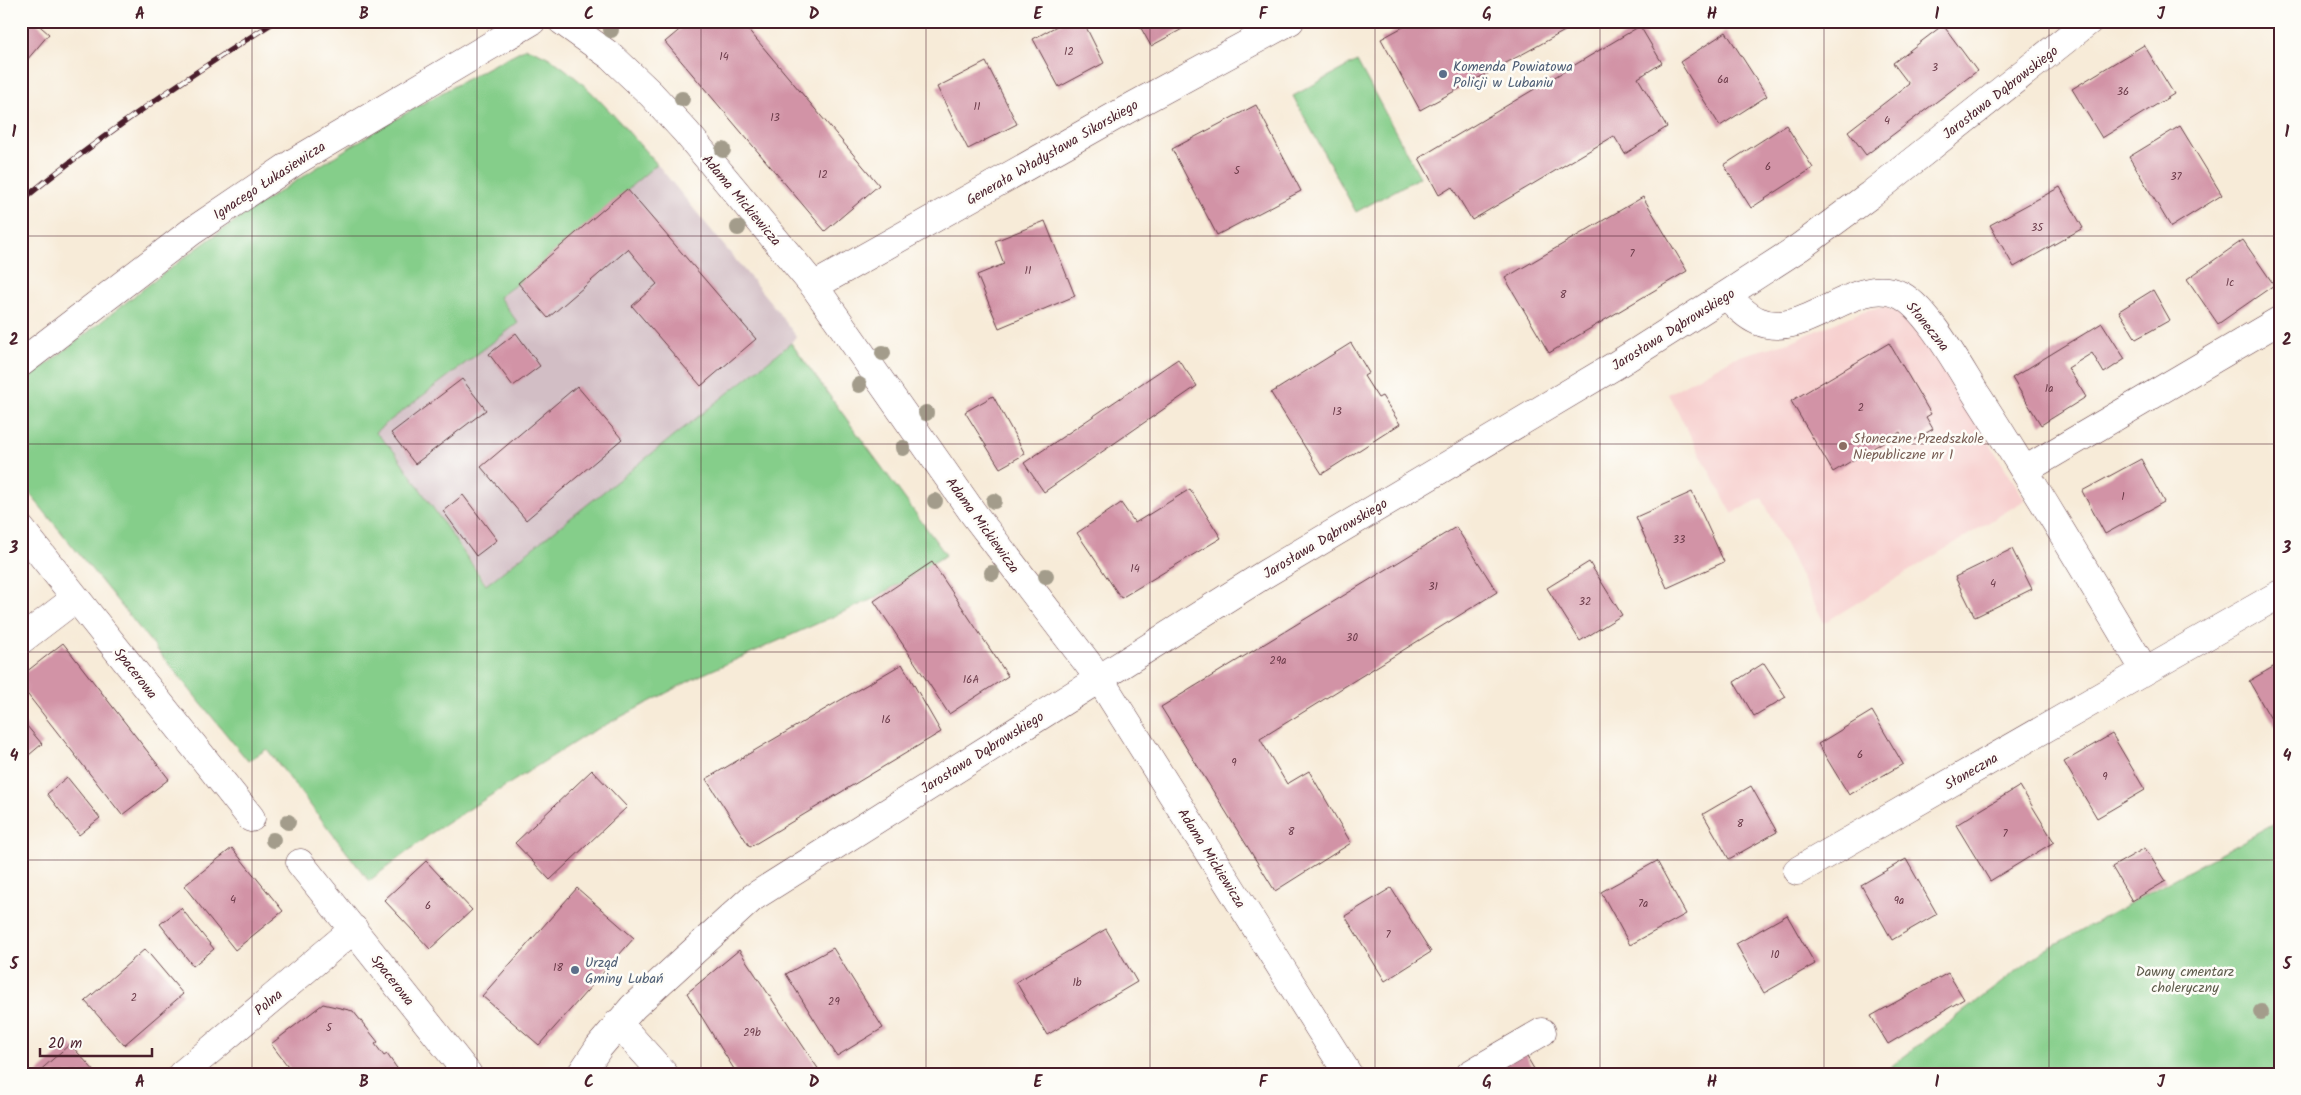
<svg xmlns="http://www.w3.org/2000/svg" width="2301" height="1095" viewBox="0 0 2301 1095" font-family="Kalam,sans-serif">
<rect width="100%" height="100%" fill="#fdfcf7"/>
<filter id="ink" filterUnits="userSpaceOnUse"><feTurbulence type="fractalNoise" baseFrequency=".02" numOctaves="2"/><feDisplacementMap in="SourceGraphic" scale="10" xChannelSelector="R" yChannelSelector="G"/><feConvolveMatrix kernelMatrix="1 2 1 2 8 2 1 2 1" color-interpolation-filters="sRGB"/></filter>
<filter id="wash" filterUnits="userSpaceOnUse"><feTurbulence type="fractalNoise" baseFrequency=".0096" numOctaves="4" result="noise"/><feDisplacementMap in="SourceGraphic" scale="20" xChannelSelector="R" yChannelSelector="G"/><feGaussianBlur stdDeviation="1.12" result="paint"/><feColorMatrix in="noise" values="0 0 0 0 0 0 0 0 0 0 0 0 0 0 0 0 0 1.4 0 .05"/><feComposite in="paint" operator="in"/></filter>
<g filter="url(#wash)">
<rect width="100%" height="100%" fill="#f7ebd8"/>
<!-- built -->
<path fill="#f7d0cf" d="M1884 307 1899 312 1916 326 2025 500 1824 623 1762 498 1732 513 1668 394 1733 358 1792 341 1866 310Z"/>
<!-- industrial -->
<path fill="#d2bec5" d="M657 164 776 309 796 336 791 343 487 585 394 451 374 432 517 323 499 297 518 283Z"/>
<!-- green -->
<path fill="#85ce8a" stroke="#68765a" d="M526 48C534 51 543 54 551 59 592 86 624 128 657 164L518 283 499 297 518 323 375 432 394 451 486 585 791 343 946 555 875 598 699 676 586 735 433 832 369 881 267 749 248 761 21 483V384C96 327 169 266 247 213 337 153 430 96 526 48Z
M1357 61 1420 177 1356 212 1293 96Z
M2280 821V1074H1881L2043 951Z"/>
<g id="blocks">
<!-- building -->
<path fill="#d293a6" d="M21 21H34L49 34 21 67Z
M690 21H741L879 185 825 231 665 42Z
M1066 21H1083L1104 63 1059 87 1033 39Z
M1137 21H1197L1151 46Z
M1414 21H1583L1420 110 1381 39Z
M1943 25 1977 71 1866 155 1848 131 1909 84 1893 63Z
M1640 26 1662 63 1638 78 1667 127 1625 154 1614 136 1472 220 1452 187 1439 195 1419 158Z
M1726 32 1767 96 1720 126 1680 62Z
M2144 45 2174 94 2102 138 2072 89Z
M986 62 1017 124 968 149 937 87Z
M1256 105 1301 191 1217 235 1172 149Z
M1786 125 1813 168 1751 208 1724 165Z
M2180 126 2222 195 2171 227 2129 157Z
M2060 187 2083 228 2014 267 1990 225Z
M627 189 756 339 701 386 632 306 657 284 628 249 548 318 518 283Z
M1643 197 1687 271 1549 353 1505 278Z
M1045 221 1075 296 999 328 977 275 1004 264 995 241Z
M2243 240 2274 285 2218 324 2187 279Z
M2153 290 2170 320 2136 339 2119 311Z
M2102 323 2125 359 2104 373 2092 353 2068 368 2086 397 2041 425 2012 378Z
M516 333 540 366 513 386 489 354Z
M1351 343 1369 373 1364 376 1378 398 1382 396 1400 424 1322 474 1271 393Z
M1889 343 1931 414 1926 417 1933 429 1907 444 1900 432 1833 472 1791 401Z
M1178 359 1197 386 1044 492 1024 463Z
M462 379 486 410 415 464 391 433Z
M577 386 622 439 526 520 481 467Z
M993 396 1025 454 1000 468 965 412Z
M2141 459 2164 502 2105 534 2082 491Z
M1190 489 1221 538 1121 598 1077 533 1121 503 1135 523Z
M1692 492 1724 562 1667 588 1636 517Z
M463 495 497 540 476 556 443 511Z
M1456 527 1497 592 1260 739 1287 784 1309 771 1351 843 1275 891 1161 707Z
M2012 549 2032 589 1975 617 1955 577Z
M932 562 1008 676 949 714 874 601Z
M1589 562 1622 615 1580 641 1547 588Z
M63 643 169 779 122 815 21 686V676Z
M1764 663 1786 697 1754 716 1734 682Z
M2280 663V724L2275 726 2249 681Z
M902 664 941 732 750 847 706 779Z
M1872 711 1903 764 1849 795 1818 744Z
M21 719 42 744 23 760 21 758Z
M2112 734 2145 790 2097 818 2064 762Z
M592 770 627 807 550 880 515 843Z
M67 777 100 818 79 835 47 794Z
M1751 786 1777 832 1729 859 1703 814Z
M2020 786 2054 842 1990 881 1956 825Z
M232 848 283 911 235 950 184 886Z
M2145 848 2166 881 2132 901 2112 867Z
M1906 859 1937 914 1892 940 1861 885Z
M426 861 472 910 430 949 384 900Z
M1657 861 1686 914 1630 945 1601 892Z
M577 888 634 938 539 1045 482 996Z
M1391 888 1431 952 1385 981 1345 916Z
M181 908 214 949 193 966 160 924Z
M1787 915 1815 964 1764 993 1736 944Z
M1106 929 1137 982 1047 1035 1016 982Z
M833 948 883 1028 837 1056 786 974Z
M145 949 183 994 124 1045 85 1001Z
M739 950 819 1070 821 1074H737L687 993Z
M1948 973 1964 999 1888 1044 1871 1016Z
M323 1004 353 1011 378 1042 375 1044 384 1056 387 1054 401 1074H294L271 1044Z
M70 1044 97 1074H36Z
M1523 1050 1537 1074H1485Z"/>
</g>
</g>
<g filter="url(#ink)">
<use href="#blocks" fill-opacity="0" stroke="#643e45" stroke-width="1"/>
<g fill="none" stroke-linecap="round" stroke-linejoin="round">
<!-- minor casing -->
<g stroke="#643e45" stroke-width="29">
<path id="minor" d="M562 21 612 57 651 94 686 132 814 286 973 513 1099 678 1348 1074
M814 286 1135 105 1290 21
M1726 295C1736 305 1746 316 1758 321 1804 342 1853 275 1898 294 1926 305 1961 371 1978 397 2036 487 2090 579 2145 671L2280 594
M21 363 191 232 296 161 532 21
M2025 470 2280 320
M21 529 251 818
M21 640 76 598
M300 863 468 1074
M1797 871 2145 671
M618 1023 664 1074
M182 1074 354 929
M581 1074 599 1047 633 1007 752 898 1265 574 1616 365 1726 295 1800 247 1870 195 2089 21
M1470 1074 1542 1032"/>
</g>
<!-- minor -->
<use href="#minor" stroke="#fff" stroke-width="28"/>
<!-- rail casing -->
<g stroke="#4a1f2b" stroke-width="5.5">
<path id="rail" d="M21 201C102 135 188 76 276 21"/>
</g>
<!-- rail -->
<use href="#rail" stroke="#fdfcf7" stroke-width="4" stroke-dasharray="11" stroke-linecap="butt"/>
</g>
<!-- trees -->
<g fill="#a39c8b">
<circle cx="611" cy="30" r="8"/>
<circle cx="682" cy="99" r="8"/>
<circle cx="723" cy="150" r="8"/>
<circle cx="738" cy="228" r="8"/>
<circle cx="883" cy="353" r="8"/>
<circle cx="859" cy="385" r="8"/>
<circle cx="926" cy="413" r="8"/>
<circle cx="903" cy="448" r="8"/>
<circle cx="935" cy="501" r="8"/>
<circle cx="994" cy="501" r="8"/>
<circle cx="992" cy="573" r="8"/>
<circle cx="1046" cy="576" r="8"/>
<circle cx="288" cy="822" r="8"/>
<circle cx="273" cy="840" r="8"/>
<circle cx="2261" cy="1012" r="8"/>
</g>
</g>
<!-- grid -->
<path fill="none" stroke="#4a1f2b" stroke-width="1" stroke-opacity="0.55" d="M252 21V1074M477 21V1074M701 21V1074M926 21V1074M1150 21V1074M1375 21V1074M1600 21V1074M1824 21V1074M2049 21V1074M21 236H2280M21 444H2280M21 652H2280M21 860H2280"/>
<!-- markers -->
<g fill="#5c6f8a" stroke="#fdfcf7" stroke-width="2">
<circle cx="1443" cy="74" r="5"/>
<circle cx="575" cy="970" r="5"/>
</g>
<circle fill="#8d6e63" stroke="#fdfcf7" stroke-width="2" cx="1843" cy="446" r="5"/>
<g text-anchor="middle" stroke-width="5" stroke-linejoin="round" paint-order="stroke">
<!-- number labels -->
<g font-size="11" fill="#6c3c4a">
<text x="1069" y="55">12</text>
<text x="724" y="60">14</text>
<text x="1935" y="71">3</text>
<text x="1723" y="83">6a</text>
<text x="2123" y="95">36</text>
<text x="977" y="110">11</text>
<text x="775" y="121">13</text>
<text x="1887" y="124">4</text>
<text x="1768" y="170">6</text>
<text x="1237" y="174">5</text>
<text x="823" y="178">12</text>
<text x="2176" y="180">37</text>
<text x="2037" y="231">35</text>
<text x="1632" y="257">7</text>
<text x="1028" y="274">11</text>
<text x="2230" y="286">1c</text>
<text x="1563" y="298">8</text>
<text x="2049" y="392">1a</text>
<text x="1861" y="411">2</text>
<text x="1337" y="415">13</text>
<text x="2123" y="500">1</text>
<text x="1679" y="543">33</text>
<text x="1135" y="572">14</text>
<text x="1993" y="587">4</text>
<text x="1433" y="590">31</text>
<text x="1585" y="605">32</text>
<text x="1352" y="641">30</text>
<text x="1278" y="664">29a</text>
<text x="971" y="683">16A</text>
<text x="886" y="723">16</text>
<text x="1860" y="758">6</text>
<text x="1234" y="766">9</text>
<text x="2105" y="780">9</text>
<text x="1740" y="827">8</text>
<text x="1291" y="835">8</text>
<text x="2005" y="837">7</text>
<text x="233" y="903">4</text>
<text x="1899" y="904">9a</text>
<text x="1643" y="907">7a</text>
<text x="428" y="909">6</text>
<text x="1388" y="938">7</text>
<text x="1775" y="958">10</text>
<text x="558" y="971">18</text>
<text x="1077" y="986">1b</text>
<text x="134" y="1001">2</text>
<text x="834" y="1005">29</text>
<text x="329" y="1031">5</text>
<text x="752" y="1036">29b</text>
</g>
<!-- service labels -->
<g font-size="14" fill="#4e5e75" stroke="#fdfcf7" text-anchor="start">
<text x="1453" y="71">Komenda Powiatowa<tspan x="1453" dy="16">Policji w Lubaniu</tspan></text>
<text x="585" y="967">Urząd<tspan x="585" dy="16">Gminy Lubań</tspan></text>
</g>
<!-- street labels -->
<g font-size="14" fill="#4a1f2b" stroke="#fdfcf7">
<text transform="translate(2000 92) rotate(-38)" y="5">Jarosława Dąbrowskiego</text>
<text transform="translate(1052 152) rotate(-30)" y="5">Generała Władysława Sikorskiego</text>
<text transform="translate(269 180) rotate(-33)" y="5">Ignacego Łukasiewicza</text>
<text transform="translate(742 200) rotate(50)" y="5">Adama Mickiewicza</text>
<text transform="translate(1928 326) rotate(51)" y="5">Słoneczna</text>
<text transform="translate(1673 329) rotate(-32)" y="5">Jarosława Dąbrowskiego</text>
<text transform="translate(983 525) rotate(54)" y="5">Adama Mickiewicza</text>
<text transform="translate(1325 538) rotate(-31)" y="5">Jarosława Dąbrowskiego</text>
<text transform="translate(136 673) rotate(52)" y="5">Spacerowa</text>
<text transform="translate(982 752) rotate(-32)" y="5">Jarosława Dąbrowskiego</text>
<text transform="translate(1971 771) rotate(-30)" y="5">Słoneczna</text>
<text transform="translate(1212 858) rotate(58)" y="5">Adama Mickiewicza</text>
<text transform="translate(393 980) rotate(52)" y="5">Spacerowa</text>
<text transform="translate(268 1002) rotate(-40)" y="5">Polna</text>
</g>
<!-- education labels -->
<g font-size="14" fill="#785e54" stroke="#fdfcf7" text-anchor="start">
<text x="1853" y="443">Słoneczne Przedszkole<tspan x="1853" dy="16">Niepubliczne nr 1</tspan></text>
</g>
<!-- park labels -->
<g font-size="14" fill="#5f5c4c" stroke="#fdfcf7">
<text x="2185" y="976">Dawny cmentarz<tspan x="2185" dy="16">choleryczny</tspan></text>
</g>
</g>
<!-- margin -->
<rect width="2301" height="1095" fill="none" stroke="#fdfcf7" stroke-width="55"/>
<!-- scale -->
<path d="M40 1048v8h112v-8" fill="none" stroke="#4a1f2b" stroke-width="2.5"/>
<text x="48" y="1048" font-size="15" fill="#4a1f2b" stroke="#fdfcf7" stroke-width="4" paint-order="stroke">20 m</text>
<rect x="28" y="28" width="2246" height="1040" fill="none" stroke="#4a1f2b" stroke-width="2"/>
<g font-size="16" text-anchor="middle" font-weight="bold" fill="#4a1f2b">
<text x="140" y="19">A</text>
<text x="364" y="19">B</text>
<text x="589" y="19">C</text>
<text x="814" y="19">D</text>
<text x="1038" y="19">E</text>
<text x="1263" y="19">F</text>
<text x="1487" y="19">G</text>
<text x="1712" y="19">H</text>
<text x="1937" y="19">I</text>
<text x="2161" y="19">J</text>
<text x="14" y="137">1</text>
<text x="2287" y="137">1</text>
<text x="14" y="345">2</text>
<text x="2287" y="345">2</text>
<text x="14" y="553">3</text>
<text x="2287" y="553">3</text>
<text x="14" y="761">4</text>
<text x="2287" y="761">4</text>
<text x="14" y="969">5</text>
<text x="2287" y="969">5</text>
<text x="140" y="1087">A</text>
<text x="364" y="1087">B</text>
<text x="589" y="1087">C</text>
<text x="814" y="1087">D</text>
<text x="1038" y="1087">E</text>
<text x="1263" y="1087">F</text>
<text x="1487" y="1087">G</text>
<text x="1712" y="1087">H</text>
<text x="1937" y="1087">I</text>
<text x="2161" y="1087">J</text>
</g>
</svg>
